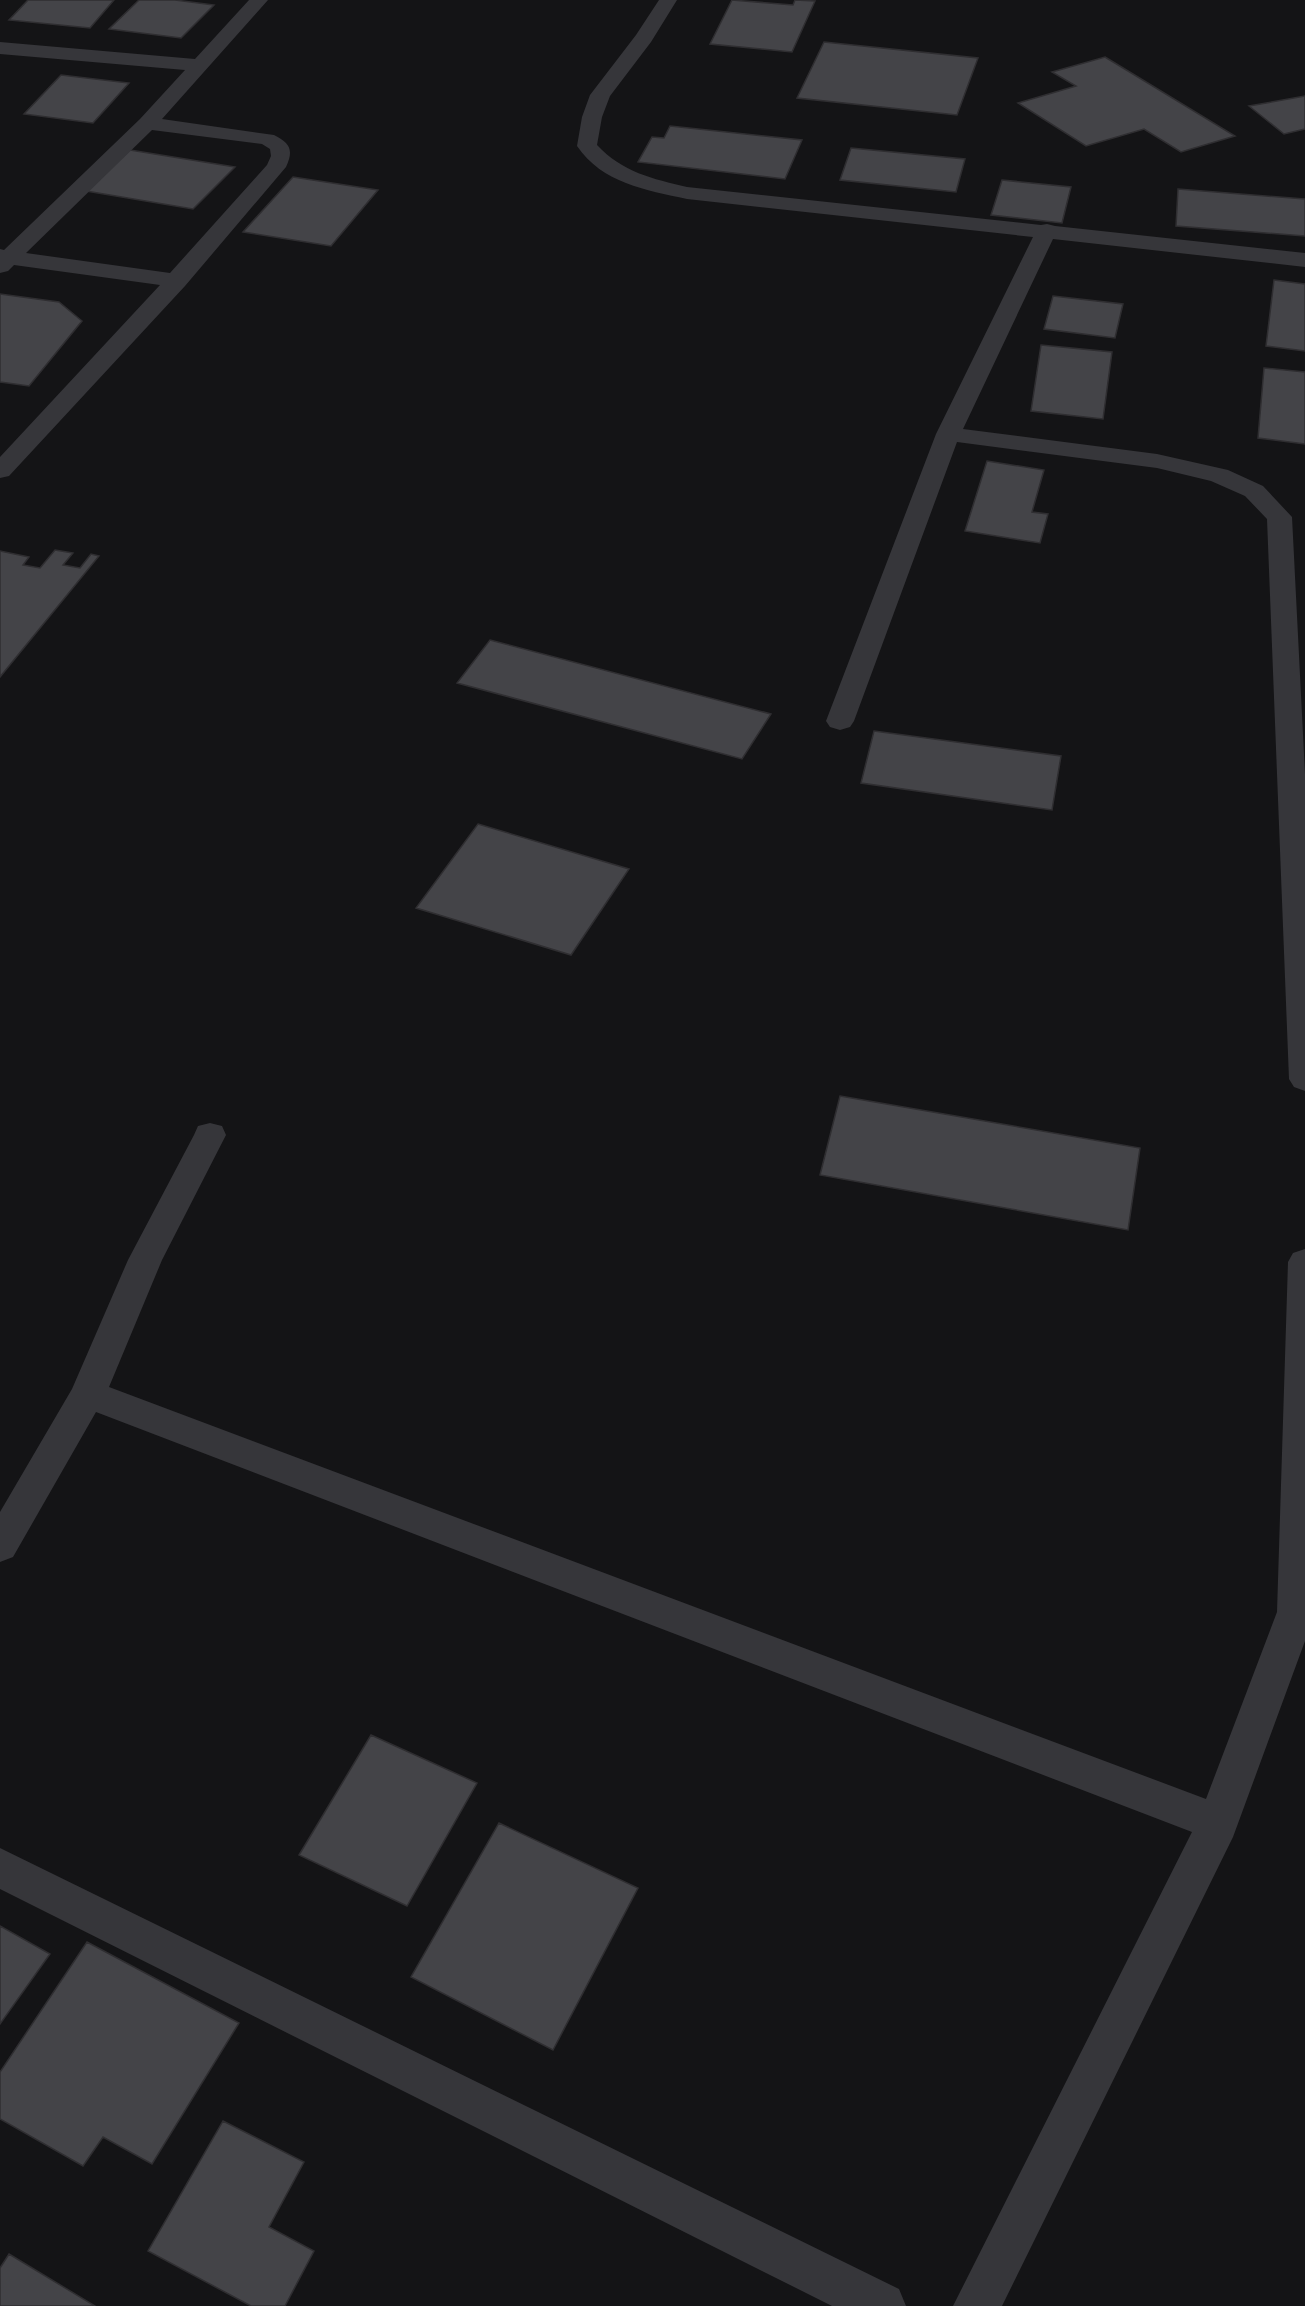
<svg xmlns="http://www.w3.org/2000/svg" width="1305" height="2306" viewBox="0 0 1305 2306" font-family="'Nunito Sans',sans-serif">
<rect width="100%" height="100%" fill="#141416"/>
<!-- building -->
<path fill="#444448" stroke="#2f2e31" stroke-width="1.5" d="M28 0H114L90 28 9 20Z
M139 0H175L214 5 181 38 109 29Z
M732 0 793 5 795 0 815 1 792 52 710 44Z
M824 42 978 58 957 115 797 98Z
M1105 57 1235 136 1181 152 1144 129 1086 146 1018 103 1076 86 1052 72Z
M61 75 129 83 93 123 24 114Z
M1305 96V129L1284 134 1249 106Z
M670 126 802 140 785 179 638 162 652 137 664 138Z
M851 148 965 159 956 192 840 180Z
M130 150 235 167 193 209 86 191Z
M293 177 378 190 331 246 243 232Z
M1002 180 1071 187 1062 223 991 215Z
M1178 189 1305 199V236L1176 226Z
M1274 280 1305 284V351L1266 346Z
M0 294 59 302 82 321 29 386 0 382Z
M1053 296 1123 304 1115 338 1044 329Z
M1041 345 1112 352 1103 419 1031 411Z
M1264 368 1305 372V444L1258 438Z
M987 461 1044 470 1032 512 1048 514 1040 543 965 531Z
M55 550 73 553 63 565 80 568 91 554 99 556 0 677V551L29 557 23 565 40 568Z
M490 640 771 714 742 759 457 683Z
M874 731 1061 756 1052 810 861 783Z
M478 824 629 869 571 955 416 908Z
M840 1096 1140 1148 1128 1230 820 1175Z
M371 1735 477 1783 407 1906 299 1855Z
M499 1823 638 1888 553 2050 411 1977Z
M0 1926 50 1954 0 2024Z
M87 1942 239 2023 152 2164 103 2137 83 2166 0 2119V2072Z
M223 2121 304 2162 269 2227 314 2251 285 2306H251L148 2251Z
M9 2254 95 2306H0V2268Z"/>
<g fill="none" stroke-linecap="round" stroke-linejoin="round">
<!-- minor -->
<path fill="#36363a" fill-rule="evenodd" d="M249 0H268L162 119 274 135C290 143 294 150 286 167L185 286 9 476 0 478V457L160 285 14 265 8 271 0 273V249L4 250 140 119 185 70 0 54V42L195 59ZM152 130 262 144 270 149 271 156 267 165 170 273 26 253Z
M659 0H677L651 42 610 96 602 117 597 145C622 172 653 179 687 187L1041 225 1047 224 1055 226 1305 253V267L1053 239 963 429 1157 454 1228 470 1263 486 1292 517 1305 774V1091L1294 1087 1289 1079 1267 519 1245 496 1211 481 1157 468 957 442 854 721 850 727 840 730 830 727 826 721 936 434 1033 237 687 199C646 190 602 183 577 146L582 117 590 95 636 35Z
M210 1123 222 1126 226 1135 162 1260 109 1387 1206 1799 1277 1612 1288 1262 1293 1253 1305 1249V1641L1233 1837 1002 2306H953L1192 1832 96 1412 13 1557 0 1562V1512L72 1389 128 1260 194 1135 198 1126Z
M0 1848 899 2289 906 2306H832L0 1889Z"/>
</g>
</svg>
